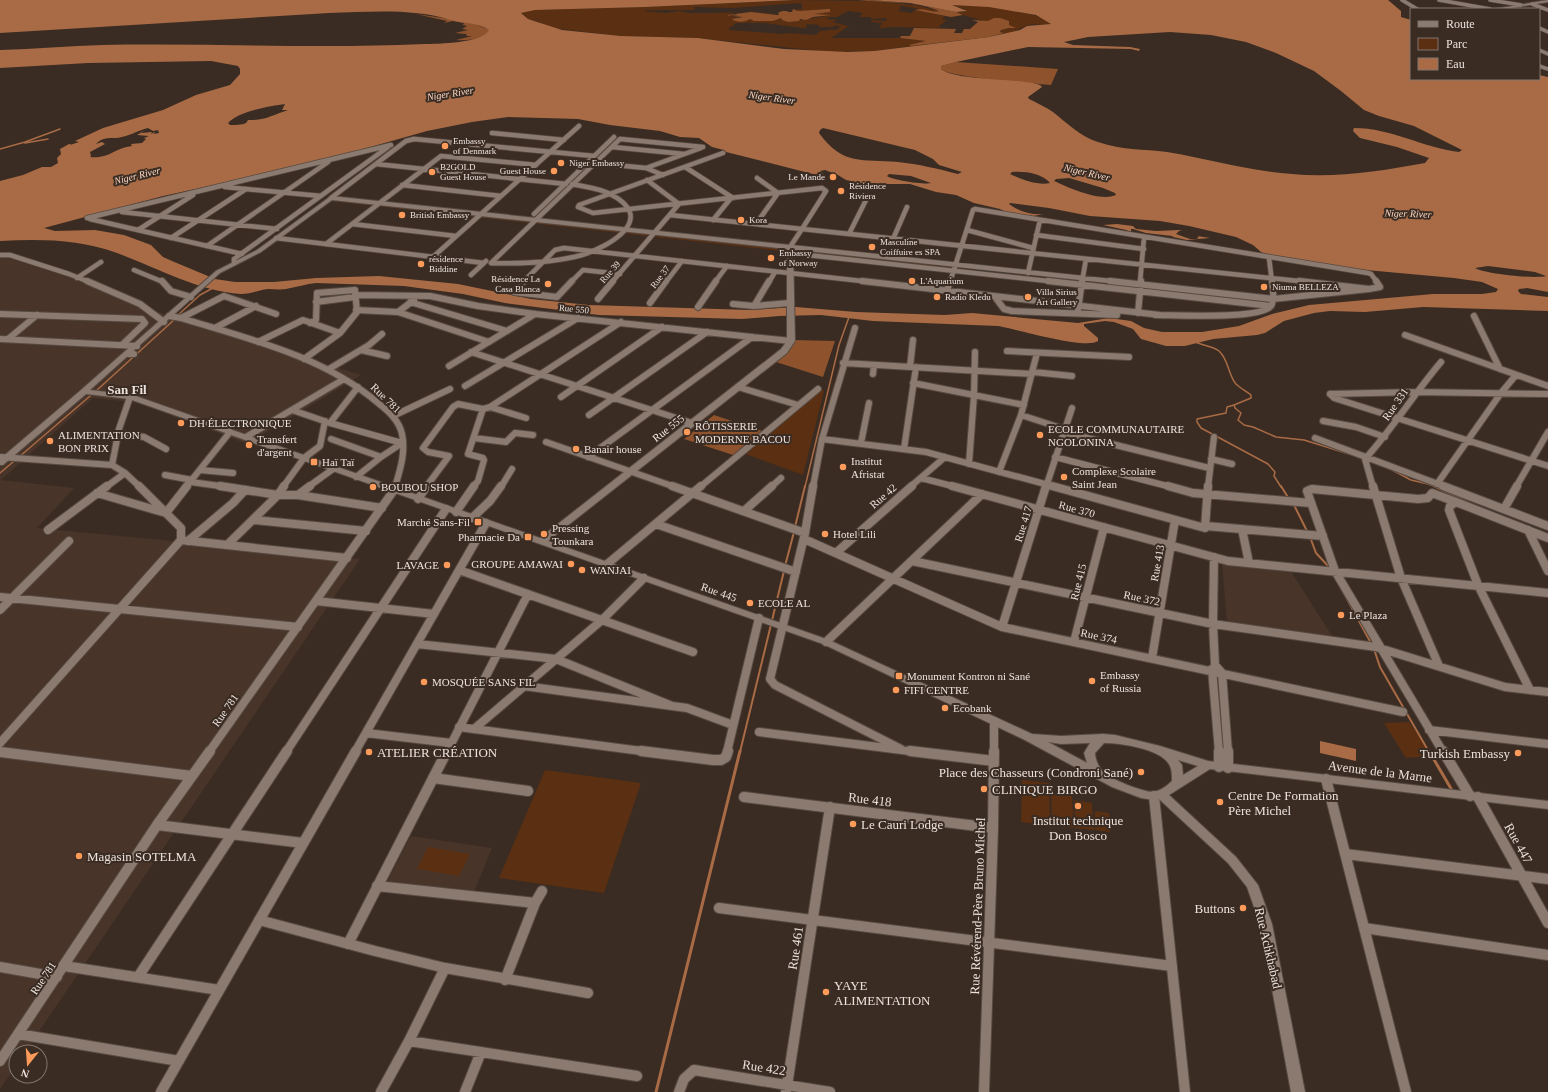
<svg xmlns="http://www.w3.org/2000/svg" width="1548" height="1092" viewBox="0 0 1548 1092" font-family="Georgia,serif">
<rect width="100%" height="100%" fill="#3a2c23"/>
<!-- built -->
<path fill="#483428" d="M0 254H18L147 304 155 311 361 375 247 444 140 403 93 398 1 480 74 488 37 528 360 559 25 1052H16V1066L0 1089Z
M1222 564 1290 570 1332 636 1227 622Z
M411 836 492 848 473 894 387 882Z"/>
<!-- green -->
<path fill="#5a2f12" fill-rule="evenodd" d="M794 0 869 1 915 5 940 11C929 14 913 6 900 6V9L898 11 912 13 915 10 945 16 942 19 947 20 939 26 941 28 894 27 881 28H879L882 23 872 22 871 20 885 21 887 20 886 18 871 19V17H859L863 13 848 11 837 17H828L827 19 837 20 833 22 851 27H847L831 38H900L927 41 910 45 911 46 874 51 829 52 698 38 621 36 552 28 539 22 528 19 521 12 535 10 645 7ZM800 3 802 4V9H796L798 11 828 9 830 12 814 14 827 16 788 22 781 19V18L773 21H755L750 19 747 21H738L739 18H744L732 17 738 15H727C742 9 760 15 776 14L751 12 708 13H690L679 11 666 13 645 11 646 10H695L694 7 733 8ZM737 23H763L803 28H806L807 24 819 25V27H832L837 25 841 27 836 30C829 29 825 31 820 31L817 34 814 35 788 33 784 34 729 30V28Z
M960 4C986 6 1031 8 1051 24 1044 26 1035 23 1028 25 1018 28 1011 36 1000 32 1002 29 1009 28 1013 28L1008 24 1009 21H984L959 14 956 12H965L964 9 952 5Z
M332 199 954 267V270L331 201Z
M822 389 824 391 803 475 743 453Z
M1409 722 1432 756 1406 758 1384 723Z
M545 770 641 783 604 893 499 878Z
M1022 780 1049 783 1050 826 1021 822Z
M1051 794 1072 796 1074 828 1052 825Z
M1074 800 1092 803 1094 830 1075 828Z
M1095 811 1109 813 1110 832 1095 830Z
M428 847 470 854 459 876 417 869Z"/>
<!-- forest -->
<path fill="#8e532c" d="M858 0C892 0 923 5 956 12L963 15 951 17 915 10C924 7 932 13 939 11 918 1 882 3 858 0Z
M793 9 798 11 828 9H830V12L814 14 831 15 813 17 806 20 800 19 799 21 788 22 782 20 781 18 773 21H754L750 19C746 22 736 23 732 19L743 17 732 16 738 15C733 13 730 17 727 15L751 12 777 15H779L778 13 782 11H788L787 12H792Z
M416 14 470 22 490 30C485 39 466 41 456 40L472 36H467L466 34 455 33 468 30 462 29 467 26 463 25 464 23 453 21 444 23 447 21Z
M994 18H1000L1009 21V25L1016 28H1009L1001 30 1000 32 1004 33 989 37 911 46 909 45 926 41 900 38 901 36H910L914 28 956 29 954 33H962L964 29H970L978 22 972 20 988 21Z
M956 62 1058 69 1051 85C1032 83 951 78 941 69V66Z
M793 340 835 341 823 377 776 362Z
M714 415 762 431 733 455 684 439Z"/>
<!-- water -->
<path fill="#a96b45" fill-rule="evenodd" d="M0 0H794L645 7 535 10 521 13 528 19 562 30 621 36 698 38 784 49 848 52 874 51 989 37 1020 30 1027 26 1051 24 1036 15 989 7 952 5 967 11 956 12 910 3 871 0H1388L1401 11V17L1411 20V79H1539V75L1548 77V292L1527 288 1519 289 1518 291 1521 294 1548 297V311L1423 307 1365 312 1330 311 1314 313 1284 321 1265 333 1257 335 1213 339 1185 346H1166L1141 339 1133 329 1114 322 1105 321 1084 324V326L1098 338V341C1085 350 1017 329 998 326L873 321 821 315 779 316 742 319 599 315 505 303 463 294 404 286 316 283C306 284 297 287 286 289 280 290 274 289 268 289 259 290 251 294 241 294 197 291 158 268 117 253 79 239 40 239 0 241V181L23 175 42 167H51L58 163 57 158 61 154 60 149 69 144H71L70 145 79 142 75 141 103 128 163 110 196 95 230 85 240 74V69L238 66 211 61 88 63 0 68V50C34 49 69 46 103 45 210 43 317 49 424 44 438 44 483 43 489 30 478 22 464 24 451 20 413 8 369 12 329 13L0 33ZM1170 32 1211 35 1246 42 1276 53 1314 71 1341 91 1364 110 1379 116 1414 126 1462 150 1459 152C1424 148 1391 128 1354 128L1353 131 1360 138 1397 147 1429 158 1425 163C1382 171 1336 178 1292 174 1250 171 1209 159 1167 152 1144 149 1120 150 1098 142 1081 137 1067 123 1053 112 1046 107 1037 103 1029 99L1028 97 1042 87 1040 85C1019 78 955 81 941 69V66L956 62 1028 47 1131 49 1139 51 1140 49 1130 47 1073 45 1064 42 1088 37ZM285 104 282 110H288C273 115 266 120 250 120 246 120 248 122 246 123 242 125 234 125 230 125L228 123C239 111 270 106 285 104ZM508 117 578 119 610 125 660 131 680 137 699 138 712 147 724 150 726 152 813 174 824 175 820 171 825 170 838 175 846 180 866 184H910L936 192 956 195 974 203 1000 209 1006 212 1033 216 1044 214C1031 215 1020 212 1009 204L1010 203 1049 208 1090 216 1160 221 1189 226 1236 237 1253 245 1261 252 1268 255 1355 269 1454 278 1482 282 1498 289 1496 292 1482 294H1433L1309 305 1272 314 1239 326 1202 332H1162L1144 328 1131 321 1109 318 1078 323 972 313 945 315 856 312 796 307 750 310 589 305 531 299 458 284 379 276 316 278 274 282H235L215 279 172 261 163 257 151 245 124 235 95 230 55 231 44 228 163 196 261 175 342 155 427 131 472 122ZM148 128 153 131 158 130 159 133 154 134 155 132 151 134 152 132 142 133 141 132 144 131 137 135 149 136 144 138 146 139 142 143 131 144 132 146C114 148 110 159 90 157L91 156 90 152 105 144 102 142 96 144C102 137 110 138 117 138 127 137 139 130 148 128ZM823 128 915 150 933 159 939 165 962 172 958 174C939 169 918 164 898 162 862 159 843 166 819 133L820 130ZM1012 172C1024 171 1042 173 1050 183 1038 186 1020 179 1010 174ZM889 174 911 176 931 183C925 185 892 180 887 176ZM1069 178 1103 188 1115 193 1116 195C1100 202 1069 188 1054 181L1056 179ZM1488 266 1535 272 1546 276C1535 279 1485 274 1475 268Z
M1117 224 1133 226 1136 229 1156 231 1180 230H1182L1179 231 1176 234 1190 239H1198L1197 238 1199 237 1197 236 1210 238 1187 240 1173 237 1172 236 1146 233 1133 229H1131V232L1126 230 1103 225Z
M1320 741 1356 749V761L1320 753Z"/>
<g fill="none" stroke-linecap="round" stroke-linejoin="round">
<!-- stream-far2 -->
<path stroke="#a96b45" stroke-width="1.5" d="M25 143 48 139
M0 149 25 142 60 129
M178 315 200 295 213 288
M1196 342C1203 346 1213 346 1219 351 1229 360 1228 375 1236 384 1240 388 1246 391 1251 395V398L1234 405 1235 408 1241 413 1238 420 1244 425 1253 427 1276 437 1304 440 1349 454
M96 391 175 319
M1234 405 1227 407 1226 413 1197 419V422L1201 428 1268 464 1275 472 1274 476 1281 487
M19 457 90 396
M1392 470 1411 480 1428 484 1436 487
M0 473 13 462
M805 487 839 345 849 317"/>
<!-- stream-far1 -->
<path stroke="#a96b45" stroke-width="2" d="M1281 486 1289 499
M1434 486 1455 496 1469 500
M1294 505 1308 533
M795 527 805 486
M1310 537 1316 553 1330 568
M785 566 794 532
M1341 588 1372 645
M1374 649 1380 667 1429 752
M740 752 784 571"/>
<!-- stream -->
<path stroke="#a96b45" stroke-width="3" d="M1429 751 1453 792
M656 1092 740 751"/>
<!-- minor-far4 casing -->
<g stroke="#564a42" stroke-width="4.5">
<path id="minor-far4" d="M1402 0 1417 9
M1439 0 1490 9
M1490 0 1521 5
M1532 4 1548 10
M1539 28 1548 32
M1539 50 1548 54
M1539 66 1548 69"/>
</g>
<!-- minor-far3 casing -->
<g stroke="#564a42" stroke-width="6">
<path id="minor-far3" d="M492 133 564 140
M612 147 684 154
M723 153 579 205 578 207 593 213 822 188 826 191 802 229
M594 163 646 168 663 175
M376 164 566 184
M685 167 733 198
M646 168 701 148
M402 185 501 196
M225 187 321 196
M331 198 406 141 414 139 594 156
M122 212 277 229
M534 214 614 137
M670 215 802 229
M87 218 391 145
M90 219 242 254
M713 220 731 198
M352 224 456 236
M756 224 778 193 757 178
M802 229 1308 282
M802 229 790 247 1120 282
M138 230 193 195
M967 230 1033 248
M849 234 868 196
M1036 235 1144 249
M171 238 246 189
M276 238 484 263
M893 239 907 207
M326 244 441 156 536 165
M207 246 328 162
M789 253 1057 282
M0 255H10L69 274 89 282
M433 257 579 126
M1269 258 1272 282
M234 263V259L388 147
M491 263 620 139 703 147
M491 263C522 264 552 263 582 255 611 246 658 218 610 194 599 188 585 187 572 184
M134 270 163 282
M1028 273 1040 220
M471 275 486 261
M77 278 101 262
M523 282 555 250 564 248 871 282
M571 282 583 270 620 274
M612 282 679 204 647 180
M666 282 682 261
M715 282 727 266
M769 282 775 272
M950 282 973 210 975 209 1368 273 1371 274 1377 282
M1082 282 1086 259
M1140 282 1144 238"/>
</g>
<!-- minor-far2 casing -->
<g stroke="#564a42" stroke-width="8">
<path id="minor-far2" d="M87 281 140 304 164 322
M162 281 171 291 191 297
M524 281 514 292 557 297 572 281
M862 281 1160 315
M1048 281 1271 306
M1110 281 1273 299 1369 289 1299 281
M1369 289 1380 287 1376 281
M947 291 950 281
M355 295 430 296 478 306 535 314 791 341
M995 297 1004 309 1012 311 1117 315
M598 299 613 281
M316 302 355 297
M410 302 507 331
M650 303 666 281
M733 304 754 306 790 303
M754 306 769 281
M698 307 716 281
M356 310 398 312 489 342
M1078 310 1082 281
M398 312 414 300
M1138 313 1141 281
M0 314 142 319 145 323 122 345
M1155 315C1174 315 1261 320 1271 306 1275 300 1273 288 1272 281
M169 316 181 318C249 339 323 356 378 403 388 411 399 420 402 434 406 452 400 470 395 487
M1474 316 1500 369
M181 318 224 296 276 314
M215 328 256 306
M1405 335 1548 386
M0 339 137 346
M8 339 37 315
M258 342 303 320 340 333
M361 350 387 356
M1007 351 1129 357
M471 352 692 423
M128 354H134
M304 359 340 333 357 312 355 290 317 293 316 320 310 323
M843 363 1032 374
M449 366 535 314
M910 367 913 340
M329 369 369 345 382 334
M1033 372 1072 376
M873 374 874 365
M913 383 1024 405
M465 386 578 318
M738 387 798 405
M1330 394 1334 398 1548 466
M1330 394 1416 392 1548 394
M130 397 119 429 112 465 125 473 140 487
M561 397 662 327
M490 407 526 418
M292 410 330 423 402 443
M589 415 707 332
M1021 415 1064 429
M393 416 450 389
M1323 421 1356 427 1385 437
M330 423 358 387
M1063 432 1209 468
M118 433 144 437 166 449
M246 437 344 379
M474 438 506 442 515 433 533 435
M1315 438 1446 487
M331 439 381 457
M822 439 926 452 1056 487
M546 442 675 487
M861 443 869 403
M904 449 916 367
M0 457 112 465
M588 457 752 337
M1055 457 1171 487
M1211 459 1232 464
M969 464 974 395 975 352
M200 470 233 473
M999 472 1021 415 1037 353
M165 475 192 480
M356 477 381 457 402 443
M921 478 956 487
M191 482 227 487
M1437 484 1501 393 1516 375
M106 487 125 473
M186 487 230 432
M283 487 304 458 320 446 325 421
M308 487 333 469
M426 487 449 456 428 452 423 448 453 407 458 404 483 409 490 407 621 322
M473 487 478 481 484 460 483 458 468 454 483 409
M501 487 512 469
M700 487 818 389
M771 487 781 478
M813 487 822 439 855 328
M910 487 945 457
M1046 487 1072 408
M1208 487 1214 437
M1373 487 1365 459C1393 428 1414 394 1441 362
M1516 487 1548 432"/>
</g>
<!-- minor-far1 casing -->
<g stroke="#564a42" stroke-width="10">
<path id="minor-far1" d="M220 486 278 495H298L382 508
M672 486 805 533
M813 486 805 533 770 679 775 685 901 749
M952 486 1228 561 1548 593
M1052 486 1205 528 1208 486
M1168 486 1193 493 1310 503
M1373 486 1401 578 1439 666
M1443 486 1548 526
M97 493 166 513
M298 495 310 486
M418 499 427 486
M1504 509 1517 486
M744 511 772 486
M456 512 474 486
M166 513 187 486
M472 518 490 501 501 486
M254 520 366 531
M656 524 796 572
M1206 526 1323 536
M1242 529 1249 563
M48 530 107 486
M1528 530 1548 571
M804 539 1002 627 1403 712
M181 540 347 558
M188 541 233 503 245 490
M227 545 278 495 284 486
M837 552 912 486
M1214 557 1213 624 1215 665 1222 673 1228 752
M912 561 1213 624 1376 647 1505 687 1548 692
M606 565 701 486
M459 570 693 652
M0 597 298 627
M316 601 434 614
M0 610 69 541
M1002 627 1046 486
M826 642 982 494
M1074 642 1104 527
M417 644 556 659 672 706
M1152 658 1175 520
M1212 669 1219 752
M524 686 687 708 733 725
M1530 690 1478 585 1449 510 1450 506 1456 502 1548 538
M459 727 649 752
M474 729 602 620 644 578
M1429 730 1548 744
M759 732 918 752
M366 733 451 743
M0 743 181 540V528L139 486
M209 752 394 490 395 486
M286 752 446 509
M355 752 486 523
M447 752 528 594
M727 752 759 618
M994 752V721
M1443 752 1335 571 1307 491 1312 489 1418 499 1428 498 1432 493 1456 502"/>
</g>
<!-- minor casing -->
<g stroke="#564a42" stroke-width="12">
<path id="minor" d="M641 751 713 760H721L726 757 728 751
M910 751 994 761
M1219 751V767
M1228 751V768
M1443 751 1470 796
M0 752 192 776
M433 778 528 791
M1326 779 1406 1092
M1154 796 1185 1092
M744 797 993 828
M1478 797 1548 923
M157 825 303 843
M1345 854 1548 879
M377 886 535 903
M719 908 1172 966
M259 920 375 951 445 968 588 993
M1364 928 1548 955
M348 944 447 751
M64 966 219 990
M0 967 57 977
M138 977 287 751
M505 980 535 903 542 891
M18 1034 179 1061
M409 1041 637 1076
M0 1061 157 825 210 751
M161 1092 356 751
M381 1092 409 1041 445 968
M465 1092 481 1052
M679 1092 684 1079 694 1070 830 1092
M786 1092 830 807
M984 1092 993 828 994 751"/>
</g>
<!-- tertiary casing -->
<g stroke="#564a42" stroke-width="2">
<path id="tertiary" d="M1548 0V2L1505 9H1495Z
M331 196 790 245 793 247 795 341 787 353 548 541 829 640 1032 734 1061 736 1103 734 1115 735 1160 746 1208 761 1548 801V809L1210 769 1169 795 1236 857 1258 885 1272 924 1305 1092H1291L1260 924 1247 887 1228 863 1159 799 1154 800 1141 798 1112 787 1023 739 823 644 129 399 86 394 3 465H0V459L81 390 216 271 257 250ZM332 200 787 249V341L781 349 540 538 133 395 90 390 220 273 261 252ZM1048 742 1061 744 1090 743 1084 753 1087 763ZM1104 743C1120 743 1163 749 1170 766 1172 770 1172 777 1172 781 1167 786 1160 791 1153 792 1143 792 1110 779 1103 772 1099 768 1095 759 1095 753ZM1178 760 1198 766 1183 775 1182 765Z"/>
</g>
<!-- minor-far4 -->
<use href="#minor-far4" stroke="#8b7a70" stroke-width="3.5"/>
<!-- minor-far3 -->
<use href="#minor-far3" stroke="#8b7a70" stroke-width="4.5"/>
<!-- minor-far2 -->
<use href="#minor-far2" stroke="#8b7a70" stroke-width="6"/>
<!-- minor-far1 -->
<use href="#minor-far1" stroke="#8b7a70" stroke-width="8"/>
<!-- minor -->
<use href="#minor" stroke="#8b7a70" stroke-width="10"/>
<!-- tertiary -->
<use href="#tertiary" fill="#8b7a70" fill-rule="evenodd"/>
</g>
<!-- markers -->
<g fill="#ff9b5a" stroke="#3a2c23" stroke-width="1.5">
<circle cx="445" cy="146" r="4"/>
<circle cx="561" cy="163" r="4"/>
<circle cx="554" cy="171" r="4"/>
<circle cx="432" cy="172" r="4"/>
<circle cx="833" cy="177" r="4"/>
<circle cx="841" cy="191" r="4"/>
<circle cx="402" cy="215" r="4"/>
<circle cx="741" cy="220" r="4"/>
<circle cx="872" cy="247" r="4"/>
<circle cx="771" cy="258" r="4"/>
<circle cx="421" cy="264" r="4"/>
<circle cx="912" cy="281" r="4"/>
<circle cx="548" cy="284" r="4"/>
<circle cx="1264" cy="287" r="4"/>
<circle cx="937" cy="297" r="4"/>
<circle cx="1028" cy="297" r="4"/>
<circle cx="181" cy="423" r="4"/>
<circle cx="687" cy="432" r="4"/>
<circle cx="1040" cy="435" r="4"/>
<circle cx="50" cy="441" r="4"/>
<circle cx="249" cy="445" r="4"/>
<circle cx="576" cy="449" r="4"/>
<rect x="310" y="458" width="8" height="8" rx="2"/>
<circle cx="843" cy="467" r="4"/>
<circle cx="1064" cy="477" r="4"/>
<circle cx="373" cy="487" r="4"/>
<rect x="474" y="518" width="8" height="8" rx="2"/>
<circle cx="544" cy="534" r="4"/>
<circle cx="825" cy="534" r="4"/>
<rect x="524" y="533" width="8" height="8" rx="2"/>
<circle cx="571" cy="564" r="4"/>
<circle cx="447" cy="565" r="4"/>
<circle cx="582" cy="570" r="4"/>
<circle cx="750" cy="603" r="4"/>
<circle cx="1341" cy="615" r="4"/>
<rect x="895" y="672" width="8" height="8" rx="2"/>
<circle cx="1092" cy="681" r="4"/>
<circle cx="424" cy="682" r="4"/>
<circle cx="896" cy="690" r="4"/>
<circle cx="945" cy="708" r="4"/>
<circle cx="369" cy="752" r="4"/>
<circle cx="1518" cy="753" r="4"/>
<circle cx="1141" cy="772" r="4"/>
<circle cx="984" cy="789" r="4"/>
<circle cx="1220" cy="802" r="4"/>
<circle cx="1078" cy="806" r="4"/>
<circle cx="853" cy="824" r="4"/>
<circle cx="79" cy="856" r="4"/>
<circle cx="1243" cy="908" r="4"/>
<circle cx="826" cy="992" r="4"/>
</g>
<g text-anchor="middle" stroke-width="4" stroke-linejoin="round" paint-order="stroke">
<!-- far-poi labels -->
<g font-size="9" fill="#ece2dd" stroke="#3a2c23" text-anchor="start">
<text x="453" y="144">Embassy<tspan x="453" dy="10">of Denmark</tspan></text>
<text x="569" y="166">Niger Embassy</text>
<text x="440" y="170">B2GOLD<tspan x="440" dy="10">Guest House</tspan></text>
<text x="546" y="174" text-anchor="end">Guest House</text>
<text x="825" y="180" text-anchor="end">Le Mande</text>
<text x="849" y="189">Résidence<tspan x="849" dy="10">Riviera</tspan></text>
<text x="410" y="218">British Embassy</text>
<text x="749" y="223">Kora</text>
<text x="880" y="245">Masculine<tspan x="880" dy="10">Coiffuire es SPA</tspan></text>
<text x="779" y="256">Embassy<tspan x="779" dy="10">of Norway</tspan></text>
<text x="429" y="262">résidence<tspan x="429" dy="10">Biddine</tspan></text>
<text x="540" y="282" text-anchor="end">Résidence La<tspan x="540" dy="10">Casa Blanca</tspan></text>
<text x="920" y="284">L'Aquarium</text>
<text x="1272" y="290">Niuma BELLEZA</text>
<text x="1036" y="295">Villa Sirius<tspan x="1036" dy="10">Art Gallery</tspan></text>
<text x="945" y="300">Radio Kledu</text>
</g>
<!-- far-street labels -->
<g font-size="9" fill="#ece2dd" stroke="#3a2c23">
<text transform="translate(610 272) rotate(-49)" y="3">Rue 39</text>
<text transform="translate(660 277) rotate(-53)" y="3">Rue 37</text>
<text transform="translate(574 309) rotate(6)" y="3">Rue 550</text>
</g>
<!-- far-water labels -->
<g font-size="10" font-style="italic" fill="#fbd7c2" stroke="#3a2c23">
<text transform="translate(450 93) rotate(-9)" y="4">Niger River</text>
<text transform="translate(772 97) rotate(8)" y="4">Niger River</text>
<text transform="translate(1087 172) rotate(13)" y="4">Niger River</text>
<text transform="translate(137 175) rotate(-14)" y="4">Niger River</text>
<text transform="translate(1408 213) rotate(2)" y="4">Niger River</text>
</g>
<!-- street labels -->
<g font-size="11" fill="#ece2dd" stroke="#3a2c23">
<text transform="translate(386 398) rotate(44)" y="4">Rue 781</text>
<text transform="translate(1395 404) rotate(-55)" y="4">Rue 331</text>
<text transform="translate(668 428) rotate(-38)" y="4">Rue 555</text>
<text transform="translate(883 496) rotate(-41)" y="4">Rue 42</text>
<text transform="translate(1077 509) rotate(15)" y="4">Rue 370</text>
<text transform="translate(1023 524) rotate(-73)" y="4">Rue 417</text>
<text transform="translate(1157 563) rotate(-80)" y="4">Rue 413</text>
<text transform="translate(1078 582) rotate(-76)" y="4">Rue 415</text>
<text transform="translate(719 592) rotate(19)" y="4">Rue 445</text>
<text transform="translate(1142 598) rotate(12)" y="4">Rue 372</text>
<text transform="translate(1099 636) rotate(12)" y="4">Rue 374</text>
<text transform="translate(225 710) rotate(-55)" y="4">Rue 781</text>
<text transform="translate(43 978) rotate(-56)" y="4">Rue 781</text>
</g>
<!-- poi labels -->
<g font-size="11" fill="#ece2dd" stroke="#3a2c23" text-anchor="start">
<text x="189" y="427">DH ÉLECTRONIQUE</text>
<text x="695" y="430">RÔTISSERIE<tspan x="695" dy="13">MODERNE BACOU</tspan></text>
<text x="1048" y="433">ECOLE COMMUNAUTAIRE<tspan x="1048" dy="13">NGOLONINA</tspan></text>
<text x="58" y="439">ALIMENTATION<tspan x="58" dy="13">BON PRIX</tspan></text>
<text x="257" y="443">Transfert<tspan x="257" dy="13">d'argent</tspan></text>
<text x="584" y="453">Banair house</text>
<text x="851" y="465">Institut<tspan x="851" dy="13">Afristat</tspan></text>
<text x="322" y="466">Haï Taï</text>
<text x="1072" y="475">Complexe Scolaire<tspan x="1072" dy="13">Saint Jean</tspan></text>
<text x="381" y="491">BOUBOU SHOP</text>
<text x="470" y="526" text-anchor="end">Marché Sans-Fil</text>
<text x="552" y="532">Pressing<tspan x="552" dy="13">Tounkara</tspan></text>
<text x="833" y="538">Hotel Lili</text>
<text x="520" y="541" text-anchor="end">Pharmacie Da</text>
<text x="563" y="568" text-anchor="end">GROUPE AMAWAI</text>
<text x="439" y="569" text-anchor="end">LAVAGE</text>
<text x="590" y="574">WANJAI</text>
<text x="758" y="607">ECOLE AL</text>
<text x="1349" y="619">Le Plaza</text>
<text x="1100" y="679">Embassy<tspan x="1100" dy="13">of Russia</tspan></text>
<text x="907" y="680">Monument Kontron ni Sané</text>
<text x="432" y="686">MOSQUÉE SANS FIL</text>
<text x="904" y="694">FIFI CENTRE</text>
<text x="953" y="712">Ecobank</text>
</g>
<!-- quarter labels -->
<g font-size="13" font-weight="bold" fill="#ece2dd" stroke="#3a2c23">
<text x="127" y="394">San Fil</text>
</g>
<!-- near-poi labels -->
<g font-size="13" fill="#ece2dd" stroke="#3a2c23" text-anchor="start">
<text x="377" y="757">ATELIER CRÉATION</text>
<text x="1510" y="758" text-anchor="end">Turkish Embassy</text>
<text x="1133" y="777" text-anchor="end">Place des Chasseurs (Condroni Sané)</text>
<text x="992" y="794">CLINIQUE BIRGO</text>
<text x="1228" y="800">Centre De Formation<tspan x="1228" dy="15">Père Michel</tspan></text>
<text x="1078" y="825" text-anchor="middle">Institut technique<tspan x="1078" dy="15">Don Bosco</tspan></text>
<text x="861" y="829">Le Cauri Lodge</text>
<text x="87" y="861">Magasin SOTELMA</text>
<text x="1235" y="913" text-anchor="end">Buttons</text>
<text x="834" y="990">YAYE<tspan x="834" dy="15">ALIMENTATION</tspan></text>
</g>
<!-- near-street labels -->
<g font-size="13" fill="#ece2dd" stroke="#3a2c23">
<text transform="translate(1380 771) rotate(7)" y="5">Avenue de la Marne</text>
<text transform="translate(870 799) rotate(7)" y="5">Rue 418</text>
<text transform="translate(1519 843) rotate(61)" y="5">Rue 447</text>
<text transform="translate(977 906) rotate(-88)" y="5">Rue Révérend-Père Bruno Michel</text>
<text transform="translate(795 948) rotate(-81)" y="5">Rue 461</text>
<text transform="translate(1269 948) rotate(77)" y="5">Rue Achkhabad</text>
<text transform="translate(764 1067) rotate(9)" y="5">Rue 422</text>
</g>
</g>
<!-- legend -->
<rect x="1410" y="8" width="130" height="72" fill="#3a2c23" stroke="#81756d"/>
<rect x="1418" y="21" width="20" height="6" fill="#8b7a70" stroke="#81756d"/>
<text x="1446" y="28" font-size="12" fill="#ece2dd">Route</text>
<rect x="1418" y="38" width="20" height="12" fill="#5a2f12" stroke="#81756d"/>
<text x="1446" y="48" font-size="12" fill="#ece2dd">Parc</text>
<rect x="1418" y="58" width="20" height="12" fill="#a96b45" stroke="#81756d"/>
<text x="1446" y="68" font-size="12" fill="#ece2dd">Eau</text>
<!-- north arrow -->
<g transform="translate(28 1064) rotate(197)"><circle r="19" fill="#3a2c23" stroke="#81756d"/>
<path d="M0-3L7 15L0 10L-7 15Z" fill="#ff9b5a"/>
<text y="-6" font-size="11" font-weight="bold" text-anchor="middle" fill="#ece2dd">N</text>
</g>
</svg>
